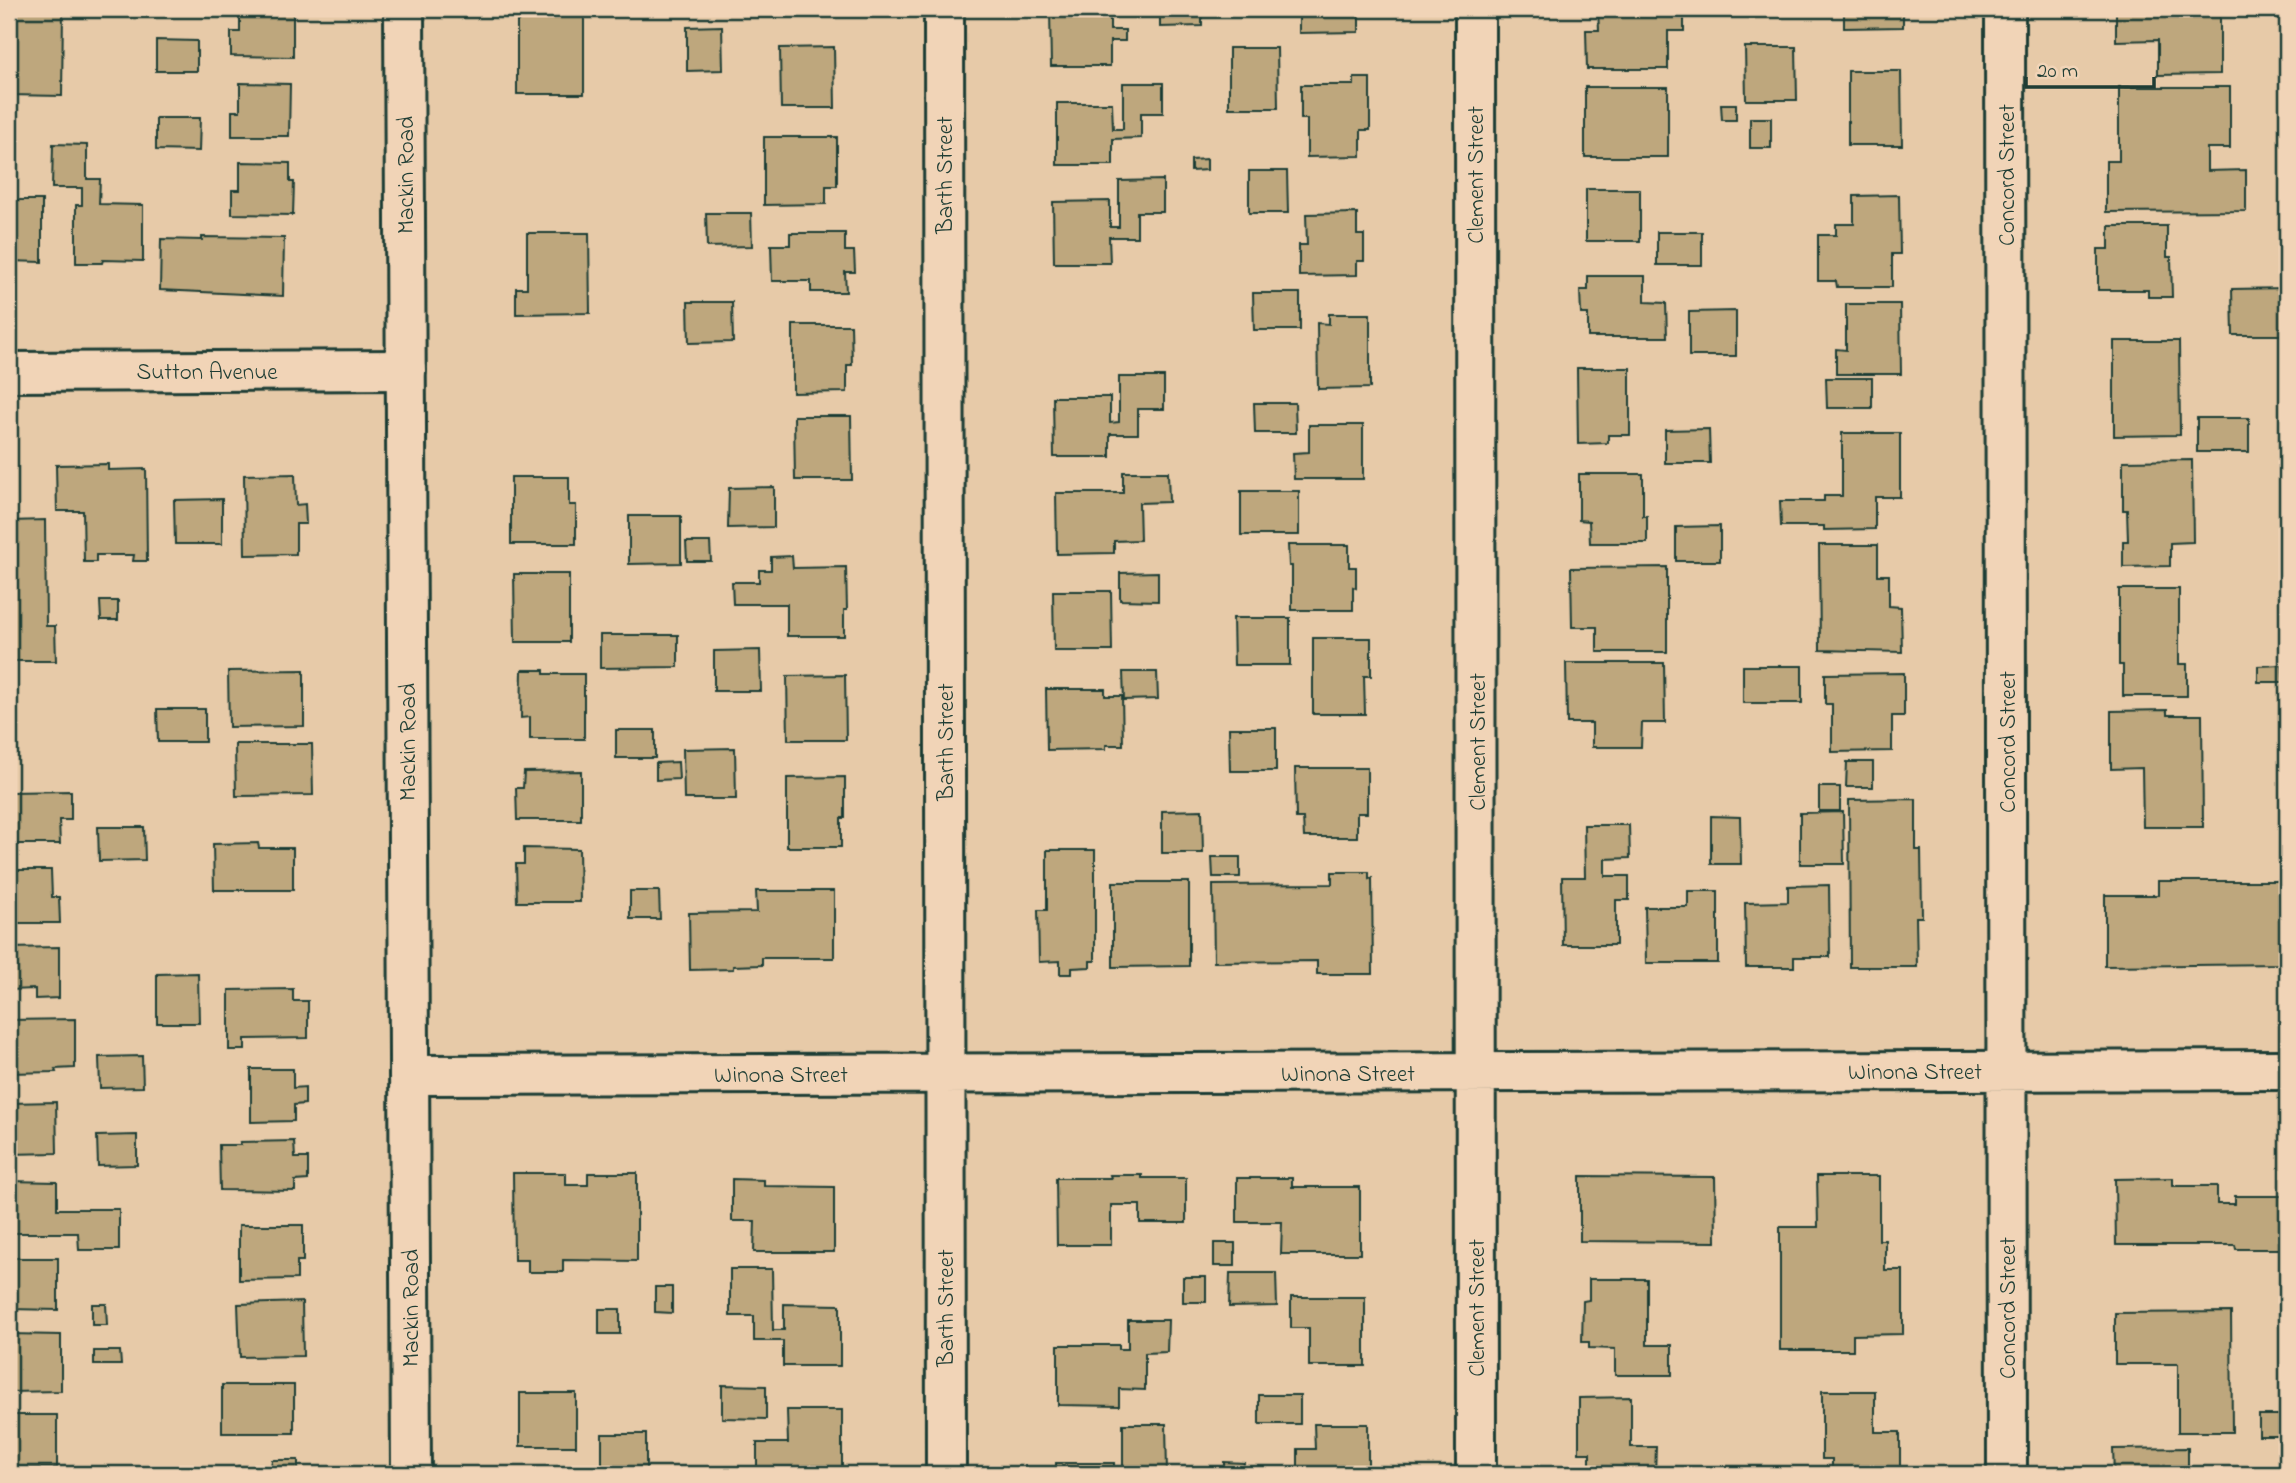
<svg xmlns="http://www.w3.org/2000/svg" width="2296" height="1483" viewBox="0 0 2296 1483" font-family="'Indie Flower',sans-serif">
<rect width="100%" height="100%" fill="#e7caa8"/>
<filter id="ink" filterUnits="userSpaceOnUse"><feTurbulence type="fractalNoise" baseFrequency=".0143" numOctaves="2"/><feDisplacementMap in="SourceGraphic" scale="14" xChannelSelector="R" yChannelSelector="G"/><feConvolveMatrix kernelMatrix="1 2 1 2 8 2 1 2 1" color-interpolation-filters="sRGB"/></filter>
<g filter="url(#ink)">
<!-- building -->
<path fill="#bea77d" stroke="#1f3d34" stroke-width="2" d="M9 9H63L62 96 9 95Z
M240 9H293V57L231 56V32H240Z
M520 9H584V94H517V21H520Z
M778 9H836V15L778 16Z
M1050 9H1110V30H1125V41H1110V66H1051Z
M1160 9H1202V26L1160 27Z
M1275 9H1363V13H1359V32L1299 33V13L1275 14Z
M1598 9H1684V31H1668V69H1587L1586 30H1599Z
M1844 9H1903V27L1844 28Z
M2116 9H2220V74L2158 75V40L2116 41Z
M722 26 723 70 687 71V27Z
M156 40 197 41V71H156Z
M834 47 835 108H781L780 48Z
M1745 47H1796L1797 100H1746Z
M1229 48H1277L1278 108H1229Z
M1848 71H1901L1902 145H1848Z
M1354 78H1370V130H1361V156L1307 157V119H1301V85H1354Z
M240 83 290 84 289 136H232V111H240Z
M1123 83H1163V113H1141V138L1113 139V165H1057V103H1112L1113 129H1123Z
M1585 87H1668V157H1585Z
M2119 87H2230V148H2207V171L2246 170V211L2106 212V161H2119Z
M1721 104H1736V120H1722Z
M156 118H200L199 151 156 150Z
M1750 118H1771V148H1750Z
M764 137H837V186H826V204L764 205Z
M53 144 87 145V179H100L99 204 143 205V261L103 260 102 263H76V205H82V188H52Z
M1207 159V170L1191 171V160Z
M240 162 290 163V182H294L293 215 232 214V190H240Z
M1249 171H1287L1288 213H1249Z
M1163 180V212H1137V237H1109L1110 263H1054L1053 202 1110 201V227H1119V181Z
M1586 189H1640V241H1586Z
M1899 195 1900 254H1892V287H1837L1836 281H1818V235H1836V224H1854V196Z
M9 200H42V262L9 261Z
M706 213H751L752 246 707 247Z
M1357 213V235H1364V261H1357V275L1299 276V245H1307L1306 214Z
M2109 226H2167V257H2171L2172 297H2148V290H2098V249H2109Z
M1657 232H1702V265H1657Z
M527 233H589L590 313 516 314V288H527Z
M790 233H845V251H854L855 272H845L846 292H811V281H772L771 245H790Z
M202 237 284 238 283 296 160 290 161 239 202 240Z
M1588 276H1645V302L1666 303 1667 337H1588V314H1581L1580 290H1588Z
M2287 288V335H2233L2232 289Z
M1253 293H1300V330H1254Z
M688 302H732L733 342 689 343Z
M1846 304H1900L1901 374H1836V349L1846 350Z
M1736 311V356H1689V312Z
M1329 314H1370V388L1318 389 1317 323 1329 324Z
M793 325H851L852 365H847V392L793 393Z
M2114 341H2179L2180 435 2114 436Z
M1577 368H1630V435H1608V443L1578 444Z
M1119 377H1164V409H1138V434H1110V457H1054L1053 397H1110V423L1119 422Z
M1826 378H1872V408H1827Z
M1254 403H1295L1296 433H1255Z
M794 416H851L852 480H795Z
M2197 418H2249V452H2197Z
M1309 425H1363V479H1294L1293 453 1309 452Z
M1709 429 1710 463H1665V430Z
M1842 433H1900V497H1875V529L1824 530V526H1781L1780 501H1824V496H1842Z
M2192 460 2193 542 2170 543V566L2123 567V541H2128L2127 510H2123V461Z
M108 464V470L146 469 147 561H133L134 555H96V562H84L83 511H57L56 465Z
M1123 472H1168L1169 502 1139 503 1140 540 1114 541V553L1057 554 1056 493H1123Z
M295 474 296 505 305 504 306 524H296V554L245 555 244 475Z
M1579 474H1643V516H1647V543H1590L1589 521 1579 520Z
M511 477H569V505H576V544H511Z
M774 487V527L728 528 729 488Z
M1241 491H1299V535H1241Z
M222 499V544H175L174 500Z
M629 516H681V563L629 564Z
M45 520 46 626H55L56 661H9V521Z
M1720 526V561H1676V527Z
M686 542H710L711 561H687Z
M1288 545H1349V567H1356V588L1353 587V610H1292V566H1289Z
M1819 545H1878V575H1889V606L1901 607 1902 652 1820 650Z
M792 556 793 568 846 567 847 610H844V636H787V604H733L732 582H759V570H771V557Z
M1667 567V652H1597V627H1572L1571 568Z
M1158 572V601L1120 600V573Z
M514 574H569V642H515Z
M2119 589H2179V664H2187V696H2123V665H2119Z
M1053 591H1111L1112 651H1054Z
M100 601H118V620H101Z
M1233 618H1290V665H1234Z
M600 635H678V667L600 668Z
M1313 638H1371V676H1364L1365 714H1313Z
M760 650 761 691H714V651Z
M1566 663H1664L1665 723H1642L1641 747H1592V723H1567Z
M2282 665 2283 682H2258V666Z
M1743 666H1802V703H1743Z
M304 670V726L229 727 228 671Z
M522 670H544V674H584V739H530V717L521 718Z
M1123 672H1157L1158 699 1124 700Z
M1904 673V716H1892V751L1832 752V704H1825V674Z
M845 675 846 740H788L787 676Z
M1046 689H1105V696H1122L1123 745H1106V749L1047 750Z
M157 709H205V742H158Z
M2167 710V715H2202L2203 827H2143L2142 768 2111 769V711Z
M1229 728H1276V771H1230Z
M616 730H655V758H616Z
M235 744H312L313 795 236 796Z
M735 748 736 799H684L683 749Z
M678 762 679 779 656 780V763Z
M1847 762H1873V787H1846Z
M1295 768H1367V813H1357V837H1304L1303 818H1296Z
M581 771V820H517L516 788H523L524 772Z
M845 777V818H841V847H787V778Z
M1819 787H1840V811H1819Z
M71 791V820H59L60 844H9V792Z
M1916 799V850H1921L1922 917H1916L1917 967H1850L1849 800Z
M1202 810 1203 853H1162V811Z
M1843 812 1844 864H1800V813Z
M1711 816 1740 817 1741 864H1711Z
M1584 825H1629L1630 858 1605 859V876H1629V900H1616V945H1563L1562 877H1585Z
M98 827H144L145 860 99 861Z
M258 843 259 848H293V890H214L213 844Z
M524 848 579 849 580 902H517L516 864H524Z
M1047 850H1095V961H1090V967L1072 968V974H1060V961L1039 962 1038 910H1047Z
M1212 857H1240V877H1213Z
M9 870H51L52 897H59L60 923H9Z
M1332 872H1369V879L1372 878 1373 974H1317V961L1214 962 1213 885 1332 884Z
M2158 881H2280L2281 964 2105 966V895H2158Z
M1113 882H1189V966L1113 967Z
M1829 885 1830 957H1794V967H1746L1745 903 1788 902V886Z
M630 891H659L660 919H630Z
M756 891H834V958H762V965L733 966V969L690 970 689 913 757 912Z
M1688 891H1718V963H1646L1645 907H1688Z
M59 947V998L35 999V989L9 990V948Z
M198 973 199 1023H157V974Z
M293 989V1001H308V1038L245 1039V1050H229V990Z
M75 1019V1068L55 1069 56 1072 9 1073V1020Z
M142 1056 143 1087 100 1088 99 1057Z
M251 1069H293V1088L305 1087V1104L294 1105V1121L251 1122Z
M56 1102 57 1153 9 1154V1103Z
M137 1135V1165L98 1166 97 1136Z
M294 1141 295 1158H308V1180L295 1181V1191L220 1190 219 1145H241L240 1142Z
M513 1173H566V1185H588V1173H637V1261L563 1260V1272H528V1260H514Z
M1110 1175H1142V1178H1186V1223H1140V1205H1111V1245H1057L1056 1178H1111Z
M1580 1176 1715 1177 1716 1242 1580 1241Z
M1817 1176H1879V1240H1885V1270H1903V1334L1853 1335V1350H1780V1227H1818Z
M1237 1178H1292V1187H1360V1254H1281L1282 1222H1237Z
M2173 1178V1186H2217V1204H2235V1196H2285V1249H2236L2235 1245H2116L2115 1179Z
M732 1179 764 1180V1186L834 1187V1252H754L755 1221H732Z
M9 1181 57 1182V1209H119V1250H79L78 1233H9Z
M239 1225H303V1261H297V1279L239 1280Z
M1214 1243H1235V1266H1214Z
M9 1258H58V1310L9 1309Z
M730 1269H772L773 1330H784V1304L840 1305V1366H783V1341H754V1316H730Z
M1230 1273H1276L1277 1306 1229 1307Z
M1183 1277H1206V1302H1183Z
M1589 1279H1647V1345H1672V1375H1615V1349L1589 1348V1342H1582L1583 1301 1589 1300Z
M655 1287H672V1313L655 1312Z
M1291 1297H1365V1366H1309V1328H1291Z
M302 1302 303 1356 240 1357 238 1304Z
M92 1304H106L107 1325H92Z
M599 1309H620V1334H599Z
M2231 1312 2232 1432H2178V1364H2115V1313Z
M1128 1320H1168L1167 1352 1145 1353V1390L1119 1389V1406L1058 1405V1345H1119V1349H1128Z
M9 1334 61 1335V1391L9 1392Z
M94 1351H120L121 1365H94Z
M222 1385H294V1433H222Z
M722 1385 766 1386V1419L722 1418Z
M1822 1391H1875V1432H1900V1474H1832V1459H1822Z
M520 1393H576V1446H520Z
M1259 1395H1300V1424H1259Z
M1631 1397V1447H1656L1655 1474H1590V1453H1579V1398Z
M787 1410H842V1474H757V1443H788Z
M9 1415H57V1468H9Z
M2259 1415H2282V1436H2259Z
M1123 1424H1166L1167 1473 1056 1474V1463H1114V1468H1123Z
M1314 1424H1368V1474H1298V1449H1315Z
M602 1434H646V1474H602Z
M2188 1448V1474H2114L2113 1449Z
M272 1460H298V1474H237L238 1466 271 1467Z
M1224 1462 1244 1463 1243 1474H1224Z"/>
<g fill="none" stroke-linecap="round" stroke-linejoin="round">
<!-- minor casing -->
<g stroke="#1f3d34" stroke-width="44">
<path id="minor" d="M944 9 946 1474
M1475 9 1476 1474
M2005 9 2007 1474
M9 372 406 370
M409 1075 2287 1070"/>
</g>
<!-- tertiary casing -->
<g stroke="#1f3d34" stroke-width="44">
<path id="tertiary" d="M404 9 411 1474"/>
</g>
<!-- minor -->
<use href="#minor" stroke="#f1d4b7" stroke-width="38"/>
<!-- tertiary -->
<use href="#tertiary" stroke="#f1d4b7" stroke-width="38"/>
</g>
</g>
<g text-anchor="middle" stroke-width="6" stroke-linejoin="round" paint-order="stroke">
<!-- street labels -->
<g font-size="23" fill="#1f3d34" stroke="#f1d4b7">
<text transform="translate(405 175) rotate(-90)" y="8">Mackin Road</text>
<text transform="translate(944 175) rotate(-90)" y="8">Barth Street</text>
<text transform="translate(1475 175) rotate(-90)" y="8">Clement Street</text>
<text transform="translate(2006 175) rotate(-90)" y="8">Concord Street</text>
<text x="207" y="379">Sutton Avenue</text>
<text transform="translate(407 742) rotate(-90)" y="8">Mackin Road</text>
<text transform="translate(945 742) rotate(-90)" y="8">Barth Street</text>
<text transform="translate(1477 742) rotate(-90)" y="8">Clement Street</text>
<text transform="translate(2007 742) rotate(-90)" y="8">Concord Street</text>
<text x="1915" y="1079">Winona Street</text>
<text x="1348" y="1081">Winona Street</text>
<text x="781" y="1082">Winona Street</text>
<text transform="translate(410 1308) rotate(-90)" y="8">Mackin Road</text>
<text transform="translate(945 1308) rotate(-90)" y="8">Barth Street</text>
<text transform="translate(1476 1308) rotate(-90)" y="8">Clement Street</text>
<text transform="translate(2007 1308) rotate(-90)" y="8">Concord Street</text>
</g>
</g>
<!-- margin -->
<rect width="2296" height="1483" fill="none" stroke="#f1d4b7" stroke-width="35"/>
<rect x="18" y="18" width="2261" height="1448" fill="none" stroke="#1f3d34" stroke-width="2.5" filter="url(#ink)"/>
<!-- scale -->
<path d="M2026 77v10h128v-10" fill="none" stroke="#1f3d34" stroke-width="3.5"/>
<text x="2037" y="77" font-size="21" fill="#1f3d34" stroke="#f1d4b7" stroke-width="5" paint-order="stroke">20 m</text>
</svg>
